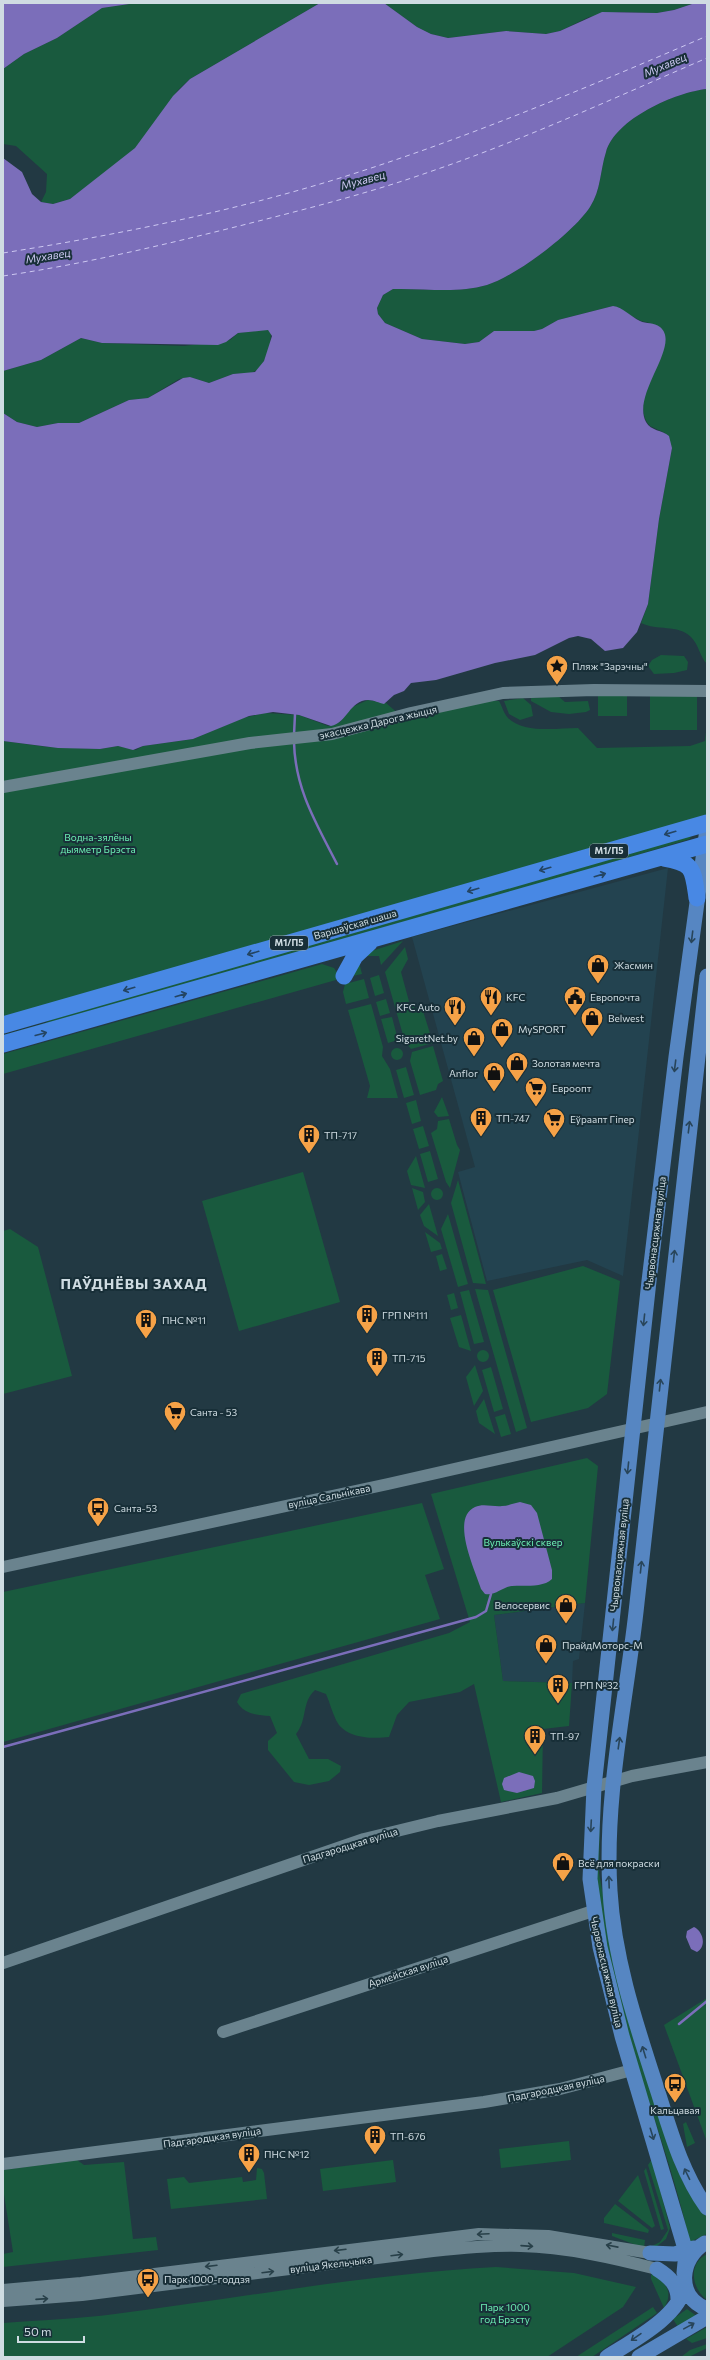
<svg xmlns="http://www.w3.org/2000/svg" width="710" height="2360" viewBox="0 0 710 2360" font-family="Commissioner,sans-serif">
<rect width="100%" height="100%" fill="#223943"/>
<!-- built -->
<path fill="#234350" d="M668 868 623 1276 587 1260 487 1281 458 1172 475 1167 412 937Z
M585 1603 579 1659 573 1661 572 1683 503 1681 494 1615Z"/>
<!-- green -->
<path fill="#195a3e" d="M136 3H320L190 79 178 90 140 144 125 158 70 199 53 204 41 202 46 192 47 174 16 146 3 144V69L24 54 57 38 102 8Z
M384 3H695L674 10 657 13 619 12 589 17 560 31 546 34 506 31 448 38 431 34 417 27Z
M707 89V664C700 657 699 645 691 637 678 624 657 631 641 623L648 604 659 519 672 448 665 433 650 426C631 406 657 368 664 347L650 323 641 321 613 306 558 320 542 329 534 331H494L479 342 465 344 422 339 385 323 378 314 377 308 383 295 393 289C425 288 456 294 487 285 516 276 573 233 590 207 601 190 600 171 606 152 615 119 676 92 707 89Z
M263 330H268L271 333 270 347 264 361 259 369 251 373 233 374 209 383 190 377 179 379 148 398 129 400 79 423H58L37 427 17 422 3 413V371L41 360 81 338 102 343 184 346 230 340 238 333Z
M661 655 684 656 688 662 687 670 674 673 654 674 648 666 652 660Z
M627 693V716H598V694Z
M650 693H697V730H650Z
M558 696 565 702 588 701 590 710 586 712 569 714 551 712 531 701V698Z
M523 698 531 705 533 716 520 720 509 714 504 701Z
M368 700 386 703 400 715 492 701H499C502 706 504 714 508 718 524 734 558 728 578 728L597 748 690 746 705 741 707 723V815L3 1021V741L48 747 100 749 118 746 136 750 143 746 193 739 243 718 265 713 299 715 328 726 340 722 352 707Z
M691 835 690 839 429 917 3 1038V1035L45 1023 58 1016Z
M403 941 381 965 379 956H367L359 962 362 974 348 977 362 954Z
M405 947 408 959 401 972 410 1005 423 1011 433 1043 411 1049 405 1042 385 972Z
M322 964 334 968 338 974 336 980 3 1074V1054Z
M379 975 384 993 375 996 370 978Z
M364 979 369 998 346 1004 343 992 345 984Z
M386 999 390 1013 380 1016 376 1002Z
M371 1004 383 1047 382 1056 390 1069 398 1098H367L370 1086 348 1010Z
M392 1017 398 1040 388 1043 381 1019Z
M433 1046 443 1081 438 1084 436 1090 420 1095 410 1061 412 1052Z
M391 1054a6 6 0 1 1 12 0a6 6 0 1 1-12 0Z
M406 1067 414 1095 404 1098 396 1070Z
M442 1097 449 1116 438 1117 434 1112Z
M416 1100 421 1121 412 1124 406 1103Z
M449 1119 457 1145 460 1150 450 1188 446 1182 431 1133 437 1129 438 1121Z
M423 1126 429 1146 419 1149 413 1129Z
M430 1151 438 1179 428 1182 420 1154Z
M416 1156 425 1188 411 1185 407 1171Z
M303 1172 340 1302 239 1331 202 1201Z
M458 1180 486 1284 473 1283 451 1203Z
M431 1194a6 6 0 1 1 12 0a6 6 0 1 1-12 0Z
M412 1188 423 1192 425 1202 418 1210Z
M429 1204 438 1236 424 1226 420 1215Z
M448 1214 468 1284 458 1287 441 1229Z
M10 1229 38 1247 72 1376 3 1394V1231Z
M425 1232 440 1243 442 1249 431 1252Z
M442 1254 447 1269 440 1271 436 1256Z
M583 1266 620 1281 607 1394 588 1408 531 1422 493 1290Z
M475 1289 488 1290 527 1428 516 1432Z
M469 1290 484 1342 474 1344 460 1292Z
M454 1293 458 1308 451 1310 447 1295Z
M461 1315 471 1351 459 1347 450 1318Z
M477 1356a6 6 0 1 1 12 0a6 6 0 1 1-12 0Z
M475 1365 483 1391 474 1406 466 1377Z
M491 1367 503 1409 494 1412 482 1370Z
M484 1399 495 1434 479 1423 476 1411Z
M505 1414 511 1434 501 1437 495 1417Z
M587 1458 598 1466 585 1603 494 1615 503 1681 572 1683 569 1726 543 1729 542 1793 501 1802 474 1684 460 1692 409 1702 397 1715 389 1737C373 1739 345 1739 336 1720 332 1712 330 1703 326 1694L315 1690C301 1703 308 1719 296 1734L309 1759H328L341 1766 340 1772 329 1781 309 1785 294 1782 268 1750V1741L277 1733 270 1716C256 1715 244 1714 237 1702L241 1694 449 1633 470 1622 431 1494Z
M422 1503 444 1569 425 1575 440 1619 3 1742V1592Z
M600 1817 599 1873 620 1986 676 2167 687 2190 707 2217V2234L690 2242C664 2129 615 2023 599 1908 595 1878 598 1847 600 1817Z
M707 1998V2142L664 2025Z
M686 2122 695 2143 687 2147 683 2124Z
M569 2141 571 2160 501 2168 499 2149Z
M652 2159 670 2228 666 2239 656 2247 652 2246 660 2242 668 2230 648 2165Z
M77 2160 84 2165 124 2162 133 2239 156 2237 158 2250 3 2267V2254L13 2252 3 2188V2170Z
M393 2160 396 2182 323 2191 320 2169Z
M257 2168 262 2169 264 2173 267 2199 171 2209 167 2179 184 2177 189 2183 242 2177 243 2182 256 2180Z
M646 2168 664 2229 661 2230 644 2171Z
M638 2175 655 2226 652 2228 618 2201Z
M615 2204 649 2230 648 2233 604 2223V2218Z
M612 2233 645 2240 644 2248 612 2236Z
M707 2254V2300C692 2289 687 2264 707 2254Z
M496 2267 574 2273 636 2287 623 2307 547 2357H3V2323C40 2320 78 2319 115 2314 241 2298 368 2274 496 2267Z
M651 2274C666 2282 674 2292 664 2308L651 2279Z
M653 2307 657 2313 592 2357H576Z
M687 2309 698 2317 678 2327 673 2319Z
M707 2327V2338L692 2343 686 2339Z
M707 2344V2348L689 2357H681L690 2350Z"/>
<!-- water -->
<path fill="#7b6eba" d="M3 3H136L102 8 57 38 24 54 3 69Z
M320 3H384L417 27 431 34 448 38 506 31 546 34 560 31 602 12 657 13 674 10 695 3H707V89C676 92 615 119 606 152 600 171 601 190 590 207 573 233 516 276 487 285 456 294 425 288 393 289L383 295 377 308 378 314 385 323 422 339 465 344 479 342 494 331H534L542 329 558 320 613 306C623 307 631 317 640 321 646 324 654 322 660 327 682 345 631 394 646 422 651 431 662 430 669 436L672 448 659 519 648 604 637 632 623 648 605 651 591 639 578 636 569 638 535 655 495 663 436 680 411 683 404 691 394 695 384 704C379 703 374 700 368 700 350 700 347 723 331 726L299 715 273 712 249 716 193 739 143 746 133 750 118 746 100 749 58 748 3 741V413L17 422 37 427 58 423H79L129 400 148 398 183 378 190 377 209 383 233 374 255 372 264 361 272 336 268 330 238 333 226 342 218 345 102 343 81 338 41 360 3 371V158L22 172 32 194 41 202 53 204 70 199 135 148 173 96 190 79Z
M520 1502 531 1505 537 1513 552 1570V1579C543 1588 524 1585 512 1586 503 1587 495 1596 485 1594L481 1589C475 1570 450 1518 475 1507 483 1503 493 1507 502 1506 508 1506 514 1503 520 1502Z
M519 1772 533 1776 535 1781 534 1788 517 1793 504 1790 502 1784 504 1778Z
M694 1927C703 1931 707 1946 697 1952L691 1949 686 1937 687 1931Z"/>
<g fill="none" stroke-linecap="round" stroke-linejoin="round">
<!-- stream -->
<path stroke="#7b6eba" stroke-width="2.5" d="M294 735 295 714
M294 742C295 789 316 823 337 864
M3 1747 476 1617 486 1611 491 1594
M679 2024 707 2001"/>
<!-- ferry -->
<path stroke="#cdc8f2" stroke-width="1" stroke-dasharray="5 4" stroke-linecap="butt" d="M3 253C116 235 230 212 340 178 465 139 586 88 707 36
M3 276C84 264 163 245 243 225 306 209 370 193 432 171 526 139 616 97 707 58"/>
<!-- minor -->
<path stroke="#6a838e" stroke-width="12" d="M3 787 250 743 332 734 411 713 503 693 594 690 707 691
M3 1567 388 1484 707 1412
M3 1963 364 1839 438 1821 557 1798 632 1776 707 1762
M223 2032 593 1911
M3 2164 484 2102 560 2089 632 2070
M3 2290 81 2283 479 2234 548 2236 650 2253
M3 2301 82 2295 433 2251C462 2248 492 2245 521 2246 566 2247 614 2258 657 2269"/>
<!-- major -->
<path stroke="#5686c2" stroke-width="15" d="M707 976C683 1185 659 1394 637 1603 627 1698 604 1794 610 1891 614 1960 637 2027 658 2092 671 2133 682 2173 707 2208
M705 2243C680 2258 675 2297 707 2309
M650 2253 675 2254 694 2248
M657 2269C670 2277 679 2286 678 2302
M684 2273 686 2252 622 2036 600 1947 590 1879 594 1787 649 1281 676 1057 707 829
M607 2357C632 2341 681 2316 685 2284
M639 2357 707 2317"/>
<!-- highway -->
<path stroke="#4888e4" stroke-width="17" d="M664 858C694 863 693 869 697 898
M344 976 355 956 370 942
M3 1025 707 823
M3 1044 707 844"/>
</g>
<!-- one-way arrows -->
<defs><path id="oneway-shaft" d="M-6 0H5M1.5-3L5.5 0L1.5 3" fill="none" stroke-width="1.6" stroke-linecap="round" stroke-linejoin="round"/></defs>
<g stroke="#244563">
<use href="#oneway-shaft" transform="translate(670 833) rotate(164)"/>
<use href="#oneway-shaft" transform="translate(545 869) rotate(164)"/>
<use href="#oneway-shaft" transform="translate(600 875) rotate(-16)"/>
<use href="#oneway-shaft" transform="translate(473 890) rotate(164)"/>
<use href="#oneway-shaft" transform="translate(253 953) rotate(164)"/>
<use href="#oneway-shaft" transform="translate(129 989) rotate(164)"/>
<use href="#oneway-shaft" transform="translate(181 995) rotate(-16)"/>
<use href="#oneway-shaft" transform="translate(41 1034) rotate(-15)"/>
</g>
<g stroke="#28455a">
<use href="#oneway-shaft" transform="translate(692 937) rotate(97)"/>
<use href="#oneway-shaft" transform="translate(675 1066) rotate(97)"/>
<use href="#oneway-shaft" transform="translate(689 1127) rotate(-83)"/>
<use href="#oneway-shaft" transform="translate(674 1256) rotate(-84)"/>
<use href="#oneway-shaft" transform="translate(644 1320) rotate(96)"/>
<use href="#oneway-shaft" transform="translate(660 1385) rotate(-84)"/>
<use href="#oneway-shaft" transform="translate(628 1468) rotate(96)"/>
<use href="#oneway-shaft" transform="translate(641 1567) rotate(-84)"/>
<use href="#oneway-shaft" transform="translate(613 1625) rotate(96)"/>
<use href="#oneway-shaft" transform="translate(619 1743) rotate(-82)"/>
<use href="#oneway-shaft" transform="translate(591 1826) rotate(93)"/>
<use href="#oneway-shaft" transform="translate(609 1882) rotate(-92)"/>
<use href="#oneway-shaft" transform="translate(644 2052) rotate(-107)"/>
<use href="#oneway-shaft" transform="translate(652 2134) rotate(73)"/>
<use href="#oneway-shaft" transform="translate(687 2174) rotate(-116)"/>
<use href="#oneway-shaft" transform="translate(689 2326) rotate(-29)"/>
<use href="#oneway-shaft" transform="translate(636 2337) rotate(145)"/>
</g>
<g stroke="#284049">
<use href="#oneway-shaft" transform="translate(483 2234) rotate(177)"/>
<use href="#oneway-shaft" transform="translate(527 2246) rotate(4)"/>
<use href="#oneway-shaft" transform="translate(612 2246) rotate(-169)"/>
<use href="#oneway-shaft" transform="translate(340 2250) rotate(173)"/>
<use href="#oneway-shaft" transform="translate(397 2255) rotate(-7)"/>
<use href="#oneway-shaft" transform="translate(211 2266) rotate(173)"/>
<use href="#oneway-shaft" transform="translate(268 2272) rotate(-7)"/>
<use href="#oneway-shaft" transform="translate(42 2299) rotate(-4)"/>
</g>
<!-- icons -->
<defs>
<g id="sight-pin" transform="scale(1.15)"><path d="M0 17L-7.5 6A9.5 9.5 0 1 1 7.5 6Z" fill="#f6a247" stroke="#182f38"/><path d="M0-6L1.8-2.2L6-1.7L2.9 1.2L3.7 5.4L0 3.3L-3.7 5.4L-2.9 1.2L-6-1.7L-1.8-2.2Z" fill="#111"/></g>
<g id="shop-pin" transform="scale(1.15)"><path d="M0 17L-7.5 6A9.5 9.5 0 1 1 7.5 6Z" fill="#f6a247" stroke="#182f38"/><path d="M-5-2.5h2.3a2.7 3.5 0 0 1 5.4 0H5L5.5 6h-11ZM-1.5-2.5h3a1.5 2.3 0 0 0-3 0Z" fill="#111"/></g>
<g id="restaurant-pin" transform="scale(1.15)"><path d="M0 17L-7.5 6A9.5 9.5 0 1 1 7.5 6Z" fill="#f6a247" stroke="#182f38"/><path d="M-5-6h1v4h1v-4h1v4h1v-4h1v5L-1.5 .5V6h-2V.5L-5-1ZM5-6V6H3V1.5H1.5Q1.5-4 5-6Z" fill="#111"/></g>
<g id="civic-pin" transform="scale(1.15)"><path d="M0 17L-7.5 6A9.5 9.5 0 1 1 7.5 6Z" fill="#f6a247" stroke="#182f38"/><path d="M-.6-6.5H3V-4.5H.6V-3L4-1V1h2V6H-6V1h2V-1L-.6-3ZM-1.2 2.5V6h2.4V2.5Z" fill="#111"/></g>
<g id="supermarket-pin" transform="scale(1.15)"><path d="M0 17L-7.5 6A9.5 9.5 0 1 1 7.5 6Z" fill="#f6a247" stroke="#182f38"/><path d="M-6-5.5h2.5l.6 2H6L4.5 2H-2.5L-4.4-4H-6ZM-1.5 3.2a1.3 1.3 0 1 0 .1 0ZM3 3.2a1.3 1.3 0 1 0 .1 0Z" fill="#111"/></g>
<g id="building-pin" transform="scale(1.15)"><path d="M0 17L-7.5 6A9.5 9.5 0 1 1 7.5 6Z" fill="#f6a247" stroke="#182f38"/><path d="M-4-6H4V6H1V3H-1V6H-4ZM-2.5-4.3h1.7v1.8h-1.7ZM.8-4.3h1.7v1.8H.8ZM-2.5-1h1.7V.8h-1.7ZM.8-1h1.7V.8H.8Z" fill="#111"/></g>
<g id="bus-pin" transform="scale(1.15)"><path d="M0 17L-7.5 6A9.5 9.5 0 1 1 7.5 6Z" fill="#f6a247" stroke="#182f38"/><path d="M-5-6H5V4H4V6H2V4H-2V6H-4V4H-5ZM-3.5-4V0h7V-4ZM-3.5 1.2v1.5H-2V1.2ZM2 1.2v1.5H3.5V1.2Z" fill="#111"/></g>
</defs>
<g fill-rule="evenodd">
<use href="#sight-pin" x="557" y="666"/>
<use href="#shop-pin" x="598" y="965"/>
<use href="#restaurant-pin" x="491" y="997"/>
<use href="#civic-pin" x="575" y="997"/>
<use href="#restaurant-pin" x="455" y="1007"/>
<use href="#shop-pin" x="592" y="1018"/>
<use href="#shop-pin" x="502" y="1029"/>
<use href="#shop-pin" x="474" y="1038"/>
<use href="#shop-pin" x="517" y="1063"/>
<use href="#shop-pin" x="494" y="1073"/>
<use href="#supermarket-pin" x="536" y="1088"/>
<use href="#building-pin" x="481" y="1118"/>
<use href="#supermarket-pin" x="554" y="1119"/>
<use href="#building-pin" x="309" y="1135"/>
<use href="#building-pin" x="367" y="1315"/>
<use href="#building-pin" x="146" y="1320"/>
<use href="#building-pin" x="377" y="1358"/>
<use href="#supermarket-pin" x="175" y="1412"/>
<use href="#bus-pin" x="98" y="1508"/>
<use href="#shop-pin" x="566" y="1605"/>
<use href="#shop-pin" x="546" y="1645"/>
<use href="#building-pin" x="558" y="1685"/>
<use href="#building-pin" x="535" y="1736"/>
<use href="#shop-pin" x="563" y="1863"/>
<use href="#bus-pin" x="675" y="2084"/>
<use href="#building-pin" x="375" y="2136"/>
<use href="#building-pin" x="249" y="2154"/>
<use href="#bus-pin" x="148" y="2279"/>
</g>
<g text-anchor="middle" stroke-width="4" stroke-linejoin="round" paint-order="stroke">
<!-- shield labels -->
<g fill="#182f38" stroke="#98a8af" stroke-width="1">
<rect x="590" y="844" width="38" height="14" rx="3"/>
<rect x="270" y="936" width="38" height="14" rx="3"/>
</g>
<g font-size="9" font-weight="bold" fill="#cfdce2">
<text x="609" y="854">М1/П5</text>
<text x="289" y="946">М1/П5</text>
</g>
<!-- poi labels -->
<g font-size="10" fill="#cfdce2" stroke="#182f38" text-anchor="start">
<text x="572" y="670">Пляж "Зарэчны"</text>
<text x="614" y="969">Жасмин</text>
<text x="506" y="1001">KFC</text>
<text x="590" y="1001">Европочта</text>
<text x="440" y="1011" text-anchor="end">KFC Auto</text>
<text x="608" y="1022">Belwest</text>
<text x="518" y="1033">MySPORT</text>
<text x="458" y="1042" text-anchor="end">SigaretNet.by</text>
<text x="532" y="1067">Золотая мечта</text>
<text x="478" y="1077" text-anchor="end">Anflor</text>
<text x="552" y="1092">Евроопт</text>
<text x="496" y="1122">ТП-747</text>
<text x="570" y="1123">Еўраапт Гіпер</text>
<text x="324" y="1139">ТП-717</text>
<text x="382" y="1319">ГРП №111</text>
<text x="162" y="1324">ПНС №11</text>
<text x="392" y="1362">ТП-715</text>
<text x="190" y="1416">Санта - 53</text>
<text x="114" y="1512">Санта-53</text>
<text x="550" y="1609" text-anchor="end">Велосервис</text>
<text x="562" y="1649">ПрайдМоторс-М</text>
<text x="574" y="1689">ГРП №32</text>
<text x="550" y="1740">ТП-97</text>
<text x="578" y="1867">Всё для покраски</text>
<text x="675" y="2114" text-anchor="middle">Кальцавая</text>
<text x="390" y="2140">ТП-676</text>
<text x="264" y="2158">ПНС №12</text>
<text x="164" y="2283">Парк 1000-годдзя</text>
</g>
<!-- street labels -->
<g font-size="10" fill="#cfdce2" stroke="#182f38">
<text transform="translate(378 722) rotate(-13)" y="4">экасцежка Дарога жыцця</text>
<text transform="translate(355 924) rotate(-16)" y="4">Варшаўская шаша</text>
<text transform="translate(655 1233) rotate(-83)" y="4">Чырвонасцяжная вуліца</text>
<text transform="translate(329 1496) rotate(-12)" y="4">вуліца Сальнікава</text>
<text transform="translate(619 1555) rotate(-84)" y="4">Чырвонасцяжная вуліца</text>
<text transform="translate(350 1845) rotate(-17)" y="4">Падгародцкая вуліца</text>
<text transform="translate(408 1971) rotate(-18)" y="4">Армейская вуліца</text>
<text transform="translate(607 1972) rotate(77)" y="4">Чырвонасцяжная вуліца</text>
<text transform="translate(556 2088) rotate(-12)" y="4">Падгародцкая вуліца</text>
<text transform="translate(212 2137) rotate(-8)" y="4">Падгародцкая вуліца</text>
<text transform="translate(331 2264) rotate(-7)" y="4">вуліца Якельчыка</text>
</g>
<!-- park labels -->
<g font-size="10" fill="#6cefb3" stroke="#182f38">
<text x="98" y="841">Водна-зялёны<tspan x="98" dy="12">дыяметр Брэста</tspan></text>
<text x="523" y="1546">Вулькаўскі сквер</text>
<text x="505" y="2311">Парк 1000<tspan x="505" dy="12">год Брэсту</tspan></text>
</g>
<!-- water labels -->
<g font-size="11" font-style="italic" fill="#cdc8f2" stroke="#182f38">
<text transform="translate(665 65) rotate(-23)" y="4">Мухавец</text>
<text transform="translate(363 180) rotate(-15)" y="4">Мухавец</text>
<text transform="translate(48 256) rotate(-9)" y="4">Мухавец</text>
</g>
<!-- district labels -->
<g font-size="14" font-weight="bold" letter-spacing="1" fill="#cfdce2" stroke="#182f38">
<text x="134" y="1289">ПАЎДНЁВЫ ЗАХАД</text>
</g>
</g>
<!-- border -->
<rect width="710" height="2360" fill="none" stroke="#cfdce2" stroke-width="8"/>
<!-- scale -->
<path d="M18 2336v6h66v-6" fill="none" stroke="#cfdce2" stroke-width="2"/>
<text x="24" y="2336" font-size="12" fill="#cfdce2" stroke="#182f38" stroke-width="3" paint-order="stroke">50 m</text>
</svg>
